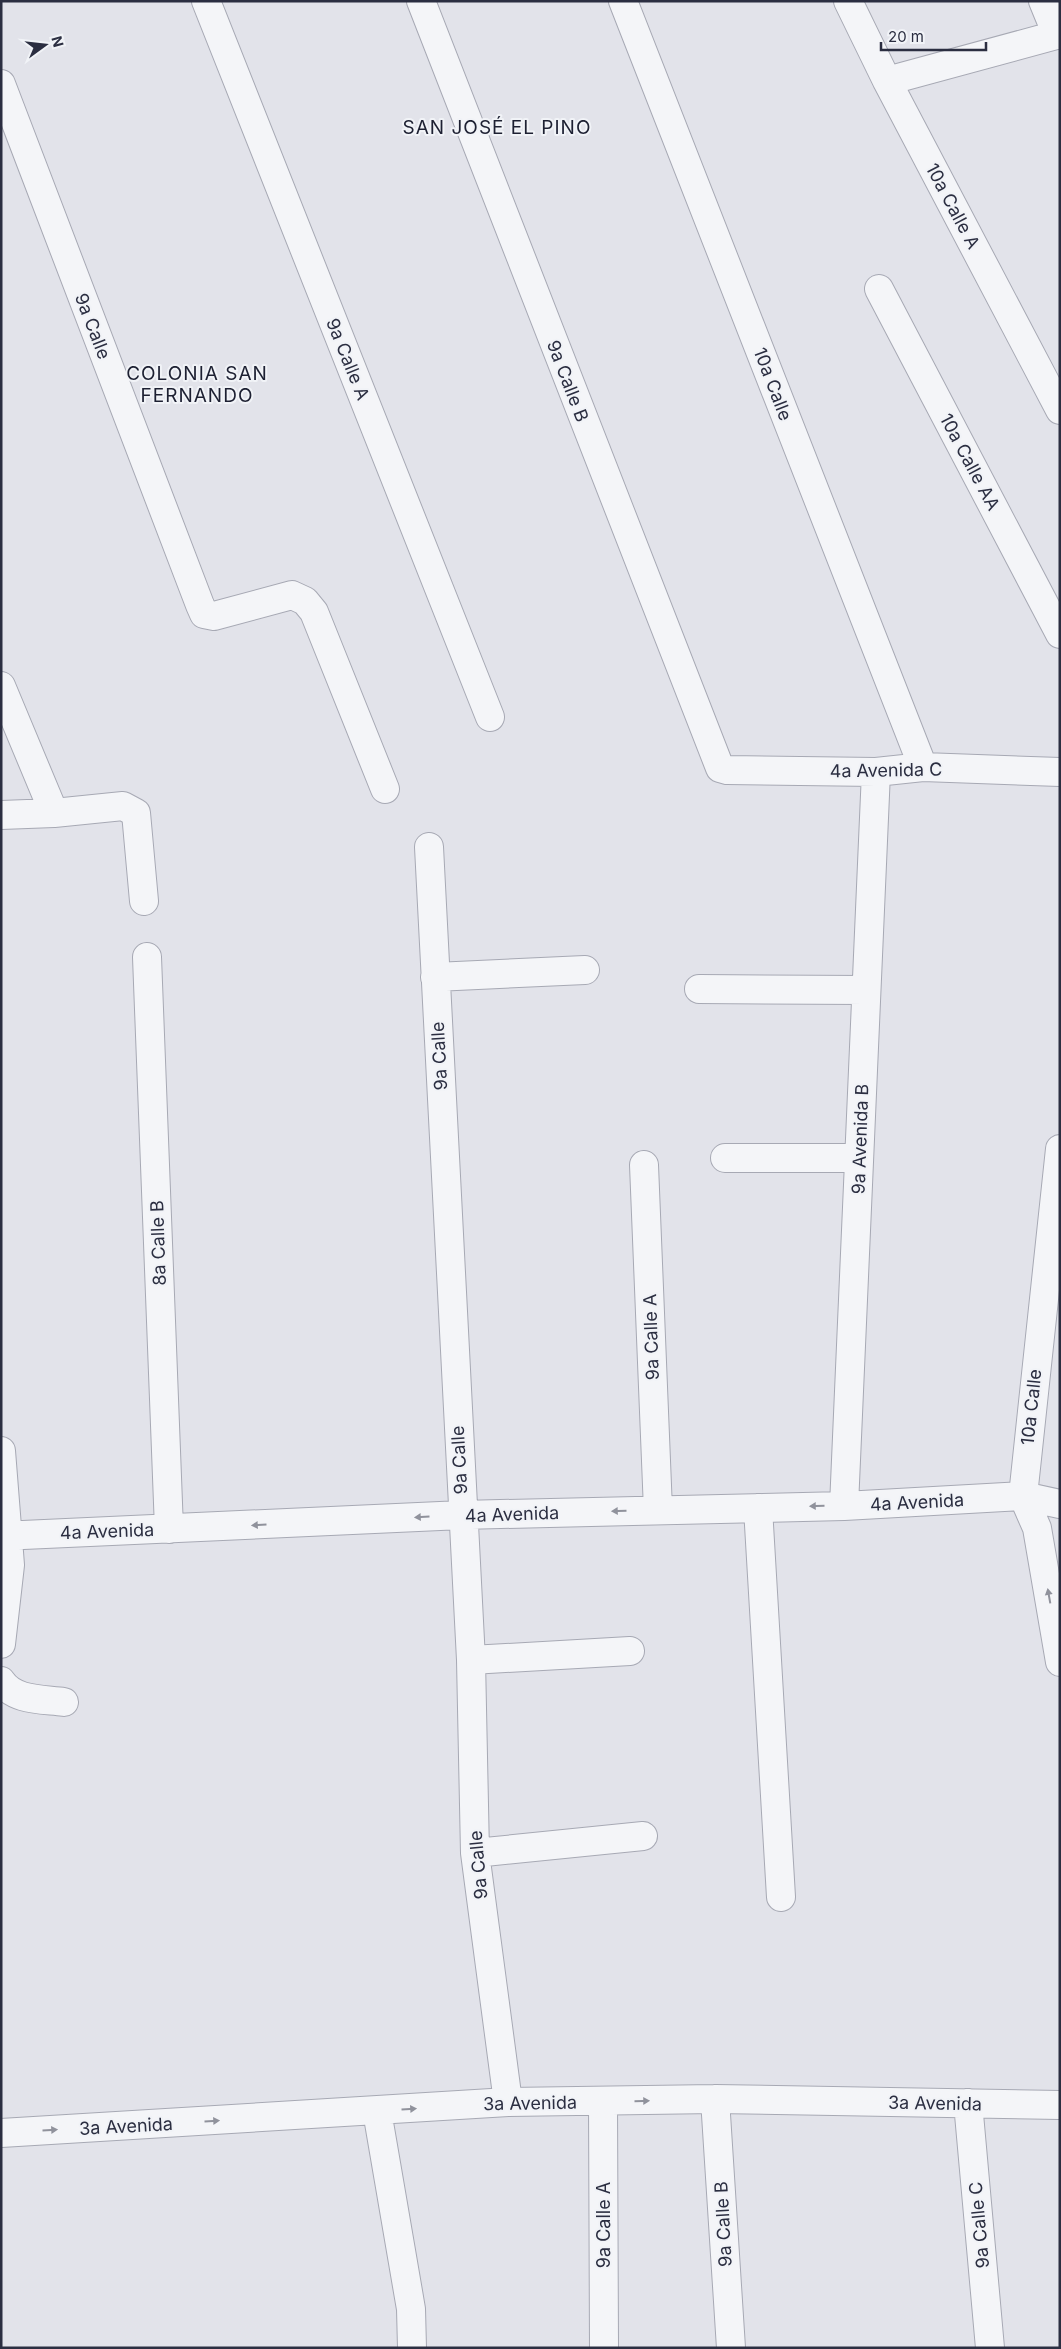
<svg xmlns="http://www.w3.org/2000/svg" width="1061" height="2349" font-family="Inter,sans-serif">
  <rect width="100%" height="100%" fill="#e2e3ea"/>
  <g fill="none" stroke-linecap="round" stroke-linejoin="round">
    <defs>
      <path id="minor" d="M206,1l284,716
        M421,1l299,767 7,2 149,2 47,-5 137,5
        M623,1l300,766
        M848,1l39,80 173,329
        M1043,1l14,34
        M887,81l173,-47
        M1,84l199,521 4,9 10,2 78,-21 13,6 9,11 71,177
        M879,289l181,345
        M1,686l53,127
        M1,815l53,-2 69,-7 13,7 8,88
        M429,847l42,813 4,193 33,249
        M147,957l22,572
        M435,977l150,-7
        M699,989l167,1
        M1060,1149l-37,347 14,32 23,134
        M725,1158h134
        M644,1165l14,345
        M1,1451l9,114 -9,79
        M844,1506l32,-734
        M758,1508l23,389
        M1,1536l461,-21 382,-9 179,-10 37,8
        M471,1660l159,-9
        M1,1681c13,20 41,18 63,21
        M475,1853l168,-17
        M715,2099l16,249
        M603,2102l1,246
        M968,2103l22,245
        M377,2111l34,198 1,39
        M1,2133l507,-31 207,-3 345,6"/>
    </defs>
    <use href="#minor" stroke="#a7a9b4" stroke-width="30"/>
    <use href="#minor" stroke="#f4f5f8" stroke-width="28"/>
  </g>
  <defs><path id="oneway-solid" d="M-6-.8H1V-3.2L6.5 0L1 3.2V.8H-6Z" transform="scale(1.25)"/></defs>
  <g fill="#90929c">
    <use href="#oneway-solid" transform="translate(817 1506) rotate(179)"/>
    <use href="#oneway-solid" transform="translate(619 1511) rotate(178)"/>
    <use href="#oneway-solid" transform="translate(422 1517) rotate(177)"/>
    <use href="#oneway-solid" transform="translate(259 1525) rotate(177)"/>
    <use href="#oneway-solid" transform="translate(1049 1596) rotate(-100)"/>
    <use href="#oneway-solid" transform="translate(642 2101) rotate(-1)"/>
    <use href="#oneway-solid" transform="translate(409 2109) rotate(-4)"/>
    <use href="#oneway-solid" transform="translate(212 2121) rotate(-3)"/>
    <use href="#oneway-solid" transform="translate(50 2130) rotate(-3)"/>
  </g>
  <g text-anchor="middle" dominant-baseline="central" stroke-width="4" stroke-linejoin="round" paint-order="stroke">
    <g font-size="18" fill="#2b2e41" stroke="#f1f3f7">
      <text transform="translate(953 206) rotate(62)">10a Calle A</text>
      <text transform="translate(93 326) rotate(69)">9a Calle</text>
      <text transform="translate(348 359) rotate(68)">9a Calle A</text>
      <text transform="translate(568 381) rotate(69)">9a Calle B</text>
      <text transform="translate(773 384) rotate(69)">10a Calle</text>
      <text transform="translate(970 462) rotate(62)">10a Calle AA</text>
      <text transform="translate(886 770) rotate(-1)">4a Avenida C</text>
      <text transform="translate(439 1056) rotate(-93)">9a Calle</text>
      <text transform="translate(860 1139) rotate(-88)">9a Avenida B</text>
      <text transform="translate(158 1243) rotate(-92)">8a Calle B</text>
      <text transform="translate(651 1337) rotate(-92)">9a Calle A</text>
      <text transform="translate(1031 1407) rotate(-84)">10a Calle</text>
      <text transform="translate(459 1460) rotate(-93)">9a Calle</text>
      <text transform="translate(917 1502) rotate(-3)">4a Avenida</text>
      <text transform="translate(512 1514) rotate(-2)">4a Avenida</text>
      <text transform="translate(107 1531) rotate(-2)">4a Avenida</text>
      <text transform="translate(478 1865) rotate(-95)">9a Calle</text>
      <text transform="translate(530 2103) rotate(-1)">3a Avenida</text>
      <text transform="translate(935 2103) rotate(1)">3a Avenida</text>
      <text transform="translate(126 2126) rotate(-3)">3a Avenida</text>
      <text transform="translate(723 2224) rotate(-93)">9a Calle B</text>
      <text transform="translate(603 2225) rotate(-90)">9a Calle A</text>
      <text transform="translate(979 2225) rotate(-95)">9a Calle C</text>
    </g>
    <g font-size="19" letter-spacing="1" fill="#1d2032" stroke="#f1f3f7">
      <text x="497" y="127">SAN JOSÉ EL PINO</text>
      <text x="197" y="373">COLONIA SAN<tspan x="197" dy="22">FERNANDO</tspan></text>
    </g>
  </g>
  <rect width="1061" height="2349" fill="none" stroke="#2b2e41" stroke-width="5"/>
  <g transform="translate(45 45) rotate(75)" stroke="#f1f3f7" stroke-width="4" paint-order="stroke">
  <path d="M0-4L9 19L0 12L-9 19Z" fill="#2b2e41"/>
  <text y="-8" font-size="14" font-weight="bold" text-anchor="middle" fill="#2b2e41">N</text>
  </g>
  <path d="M881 42v8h105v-8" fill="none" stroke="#2b2e41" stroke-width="2.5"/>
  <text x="888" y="42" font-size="15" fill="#2b2e41" stroke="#f1f3f7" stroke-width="4" paint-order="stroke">20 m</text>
</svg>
